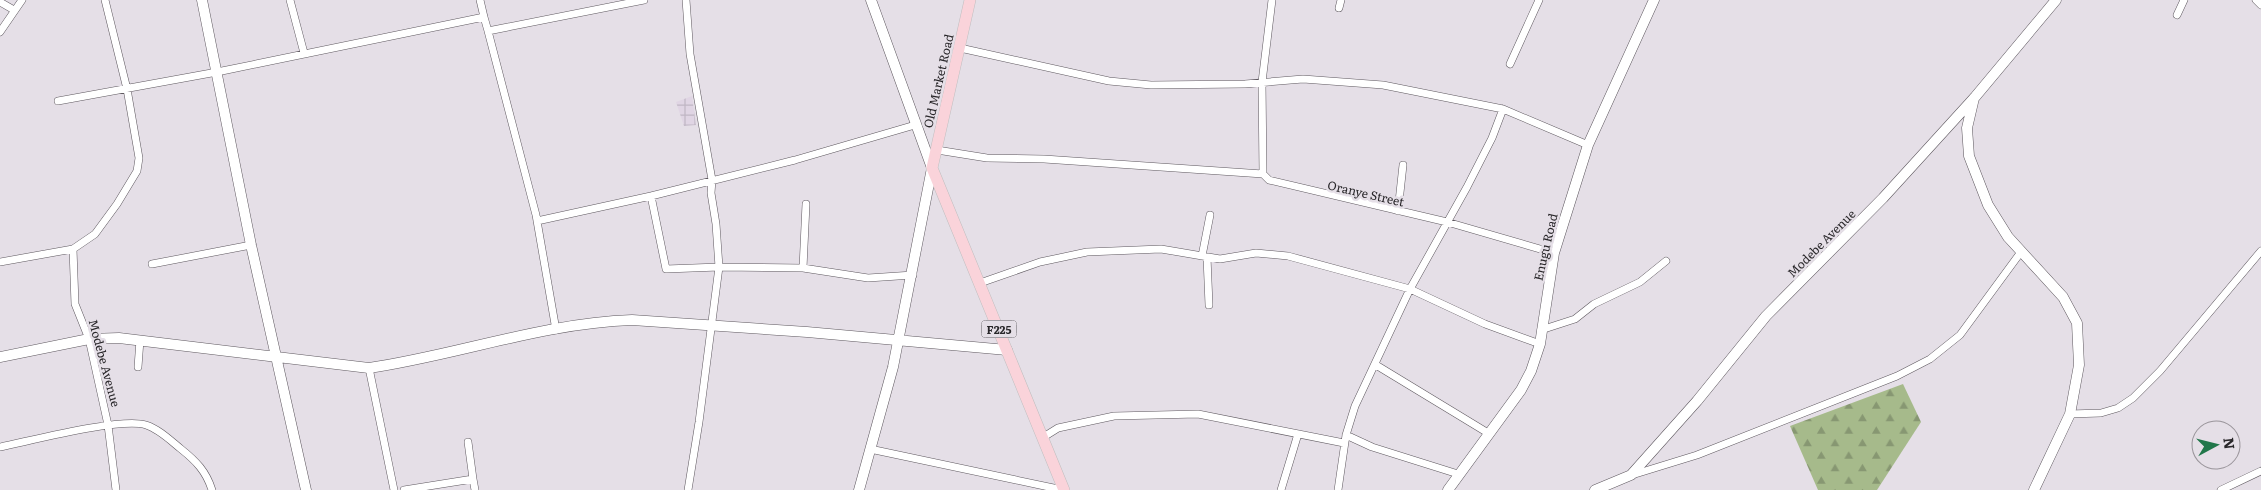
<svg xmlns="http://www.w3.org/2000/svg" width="2261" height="490" font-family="Literata,serif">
  <defs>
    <pattern id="industrial-grid" width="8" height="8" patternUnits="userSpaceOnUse" patternTransform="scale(1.25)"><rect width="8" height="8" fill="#e0d5e4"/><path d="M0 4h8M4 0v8" fill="none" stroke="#c0b7c4"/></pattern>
    <pattern id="forest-firs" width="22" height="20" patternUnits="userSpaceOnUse" patternTransform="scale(1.25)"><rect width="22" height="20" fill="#a6ba8b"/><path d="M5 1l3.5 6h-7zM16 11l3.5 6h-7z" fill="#879772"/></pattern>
  </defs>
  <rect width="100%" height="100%" fill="#e5dfe7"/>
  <path fill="url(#industrial-grid)" d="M692,96l4,29 -12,1 -8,-24z"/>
  <path fill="url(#forest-firs)" d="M1903,384l18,38 -44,68h-59l-28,-64z"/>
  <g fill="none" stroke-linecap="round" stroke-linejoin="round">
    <defs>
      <path id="street" d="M105,0l22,89 12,69 -2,13 -20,33 -22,30 -22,15 2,55 14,35 19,86 8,65
        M290,0l14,53
        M480,0l4,17
        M686,0l4,54 22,126 -1,13 5,31 3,43 -20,155 -11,68
        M1272,0l-10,82 1,92 6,6 178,42 107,31
        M2256,0l5,5
        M0,2l14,8
        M1339,8l2,-8
        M2177,15l7,-15
        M0,32l22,-32
        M960,48l149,33 42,4 94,-1 58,-5 80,6 120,24 85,36
        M1510,64l29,-64
        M58,101l159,-29 267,-55 4,14
        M937,150l50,8 57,1 219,15
        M651,196l15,73 53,-2 84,1 65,10 45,-3
        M1398,211l5,-46
        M537,221l114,-25 144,-36 120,-35
        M1202,256l8,-41
        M1207,257l2,48
        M0,262l73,-13
        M152,264l99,-19
        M803,268l3,-64
        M980,283l60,-21 47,-10 74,-3 59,10 36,-6 32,3 122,33 75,35 55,20
        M556,330l-20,-115 -48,-184 156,-31
        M1541,330l34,-11 19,-15 46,-22 26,-21
        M1376,365l112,68
        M138,367l2,-27
        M369,368l25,122
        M2070,414l31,-1 17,-5 15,-10 27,-27 101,-120
        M1346,435l26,12 86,27
        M1042,438l16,-10 56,-12 84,-2 146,29
        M0,447c30,-6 121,-30 146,-22 13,4 25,16 35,24 15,12 25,22 31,41
        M870,449l193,41
        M1632,475l65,-20 200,-79 33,-17 30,-24 61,-83
        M473,479l2,11
        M404,490l69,-11 -5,-37
        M1281,490l17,-56
        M1338,490l8,-55 9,-29 55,-117 57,-102 25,-49 11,-29
        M2221,490l40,-19"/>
      <path id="secondary" d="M202,0l49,245 55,245
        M1974,98l-7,30 2,28 19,49 20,32 55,60 14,26 2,42 -9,49 -36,76
        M0,357l89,-18 30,-1 250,30c88,-13 174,-45 263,-48l175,12 200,18
        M859,490l34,-123 39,-199 -61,-168
        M1448,490l73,-100 10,-19 9,-27 14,-91 34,-108 66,-145
        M1595,490l36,-15 66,-74 69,-85 117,-118 92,-101 81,-97"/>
      <path id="primary" d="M970,0l-38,168 132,322"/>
    </defs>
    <use href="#street" stroke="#5e585f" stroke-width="8"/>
    <use href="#secondary" stroke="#5e585f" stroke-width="11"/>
    <use href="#primary" stroke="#bfbebf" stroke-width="12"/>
    <use href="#street" stroke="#fff" stroke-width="7"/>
    <use href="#secondary" stroke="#fff" stroke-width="10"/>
    <use href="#primary" stroke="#fad3da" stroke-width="11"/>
  </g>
  <g text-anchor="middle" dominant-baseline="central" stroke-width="5" stroke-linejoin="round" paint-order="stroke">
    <rect fill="#e5dfe7" stroke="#615e63" stroke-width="1" x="981.5" y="320.5" width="35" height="17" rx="4"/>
    <g font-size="11" font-weight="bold" fill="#29272a">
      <text x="999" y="329">F225</text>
    </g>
    <g font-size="12" fill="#29272a" stroke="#e5dfe7">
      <text transform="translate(938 81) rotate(-77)">Old Market Road</text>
      <text transform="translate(1366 193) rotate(13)">Oranye Street</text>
      <text transform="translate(1821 243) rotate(-45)">Modebe Avenue</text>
      <text transform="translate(1545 247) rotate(-77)">Enugu Road</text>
      <text transform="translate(105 363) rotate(75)">Modebe Avenue</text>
    </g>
  </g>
  <g transform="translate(2216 445) rotate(83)"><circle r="24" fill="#e5dfe7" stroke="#9a959b"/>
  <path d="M0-4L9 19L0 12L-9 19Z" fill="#21774a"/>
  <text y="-8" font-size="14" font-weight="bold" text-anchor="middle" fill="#29272a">N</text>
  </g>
</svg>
